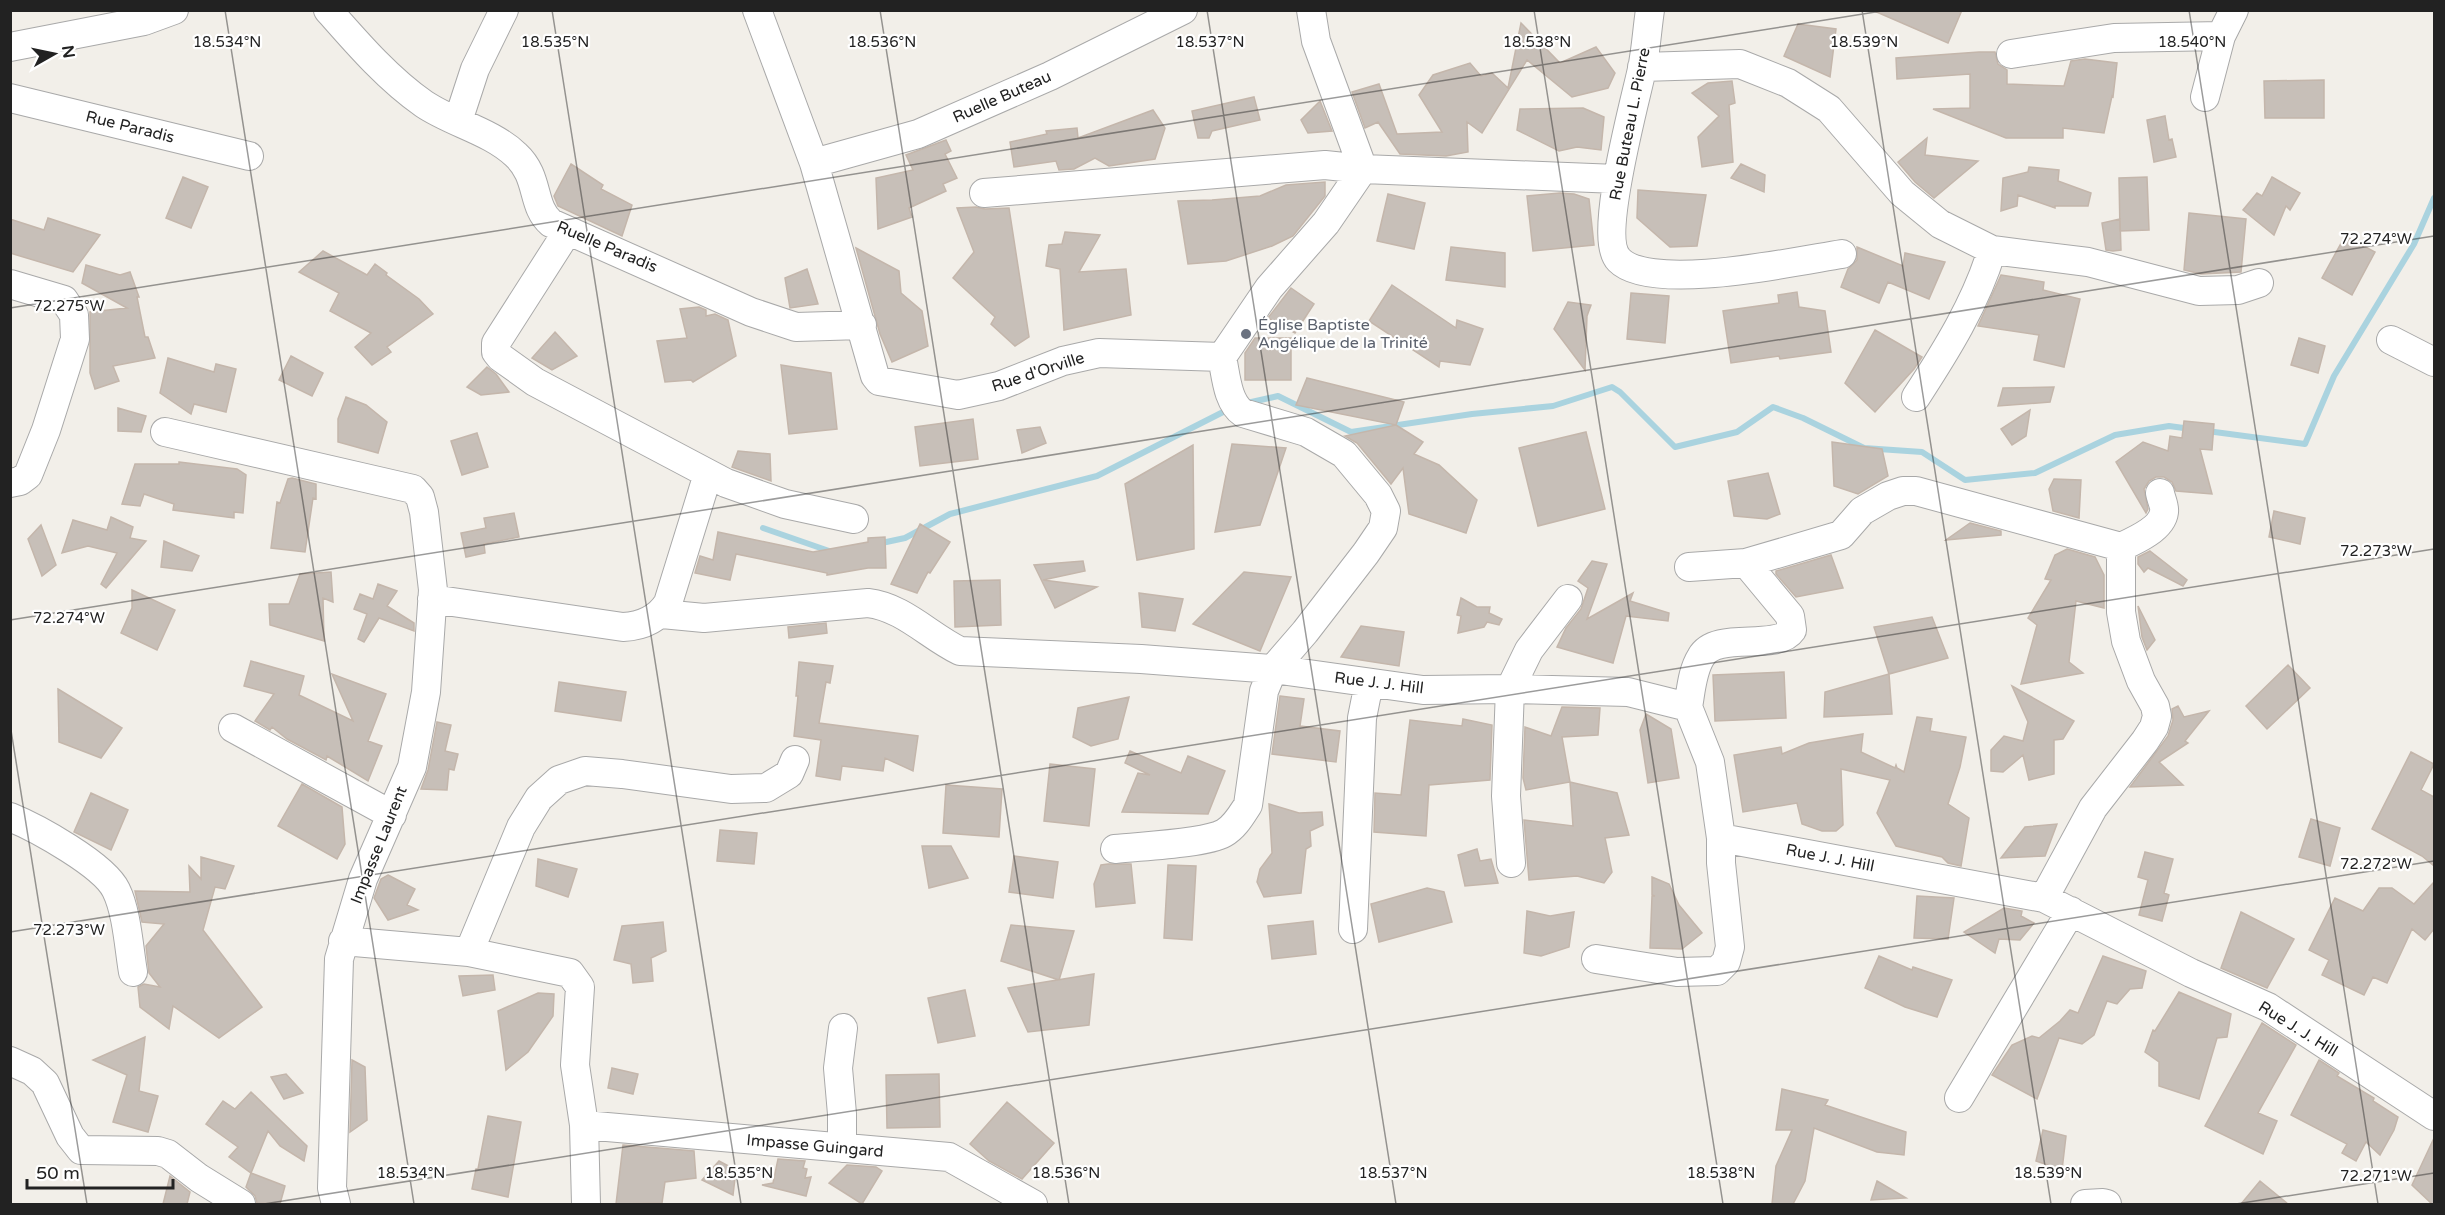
<svg xmlns="http://www.w3.org/2000/svg" width="2445" height="1215" font-family="'Varela Round',sans-serif">
  <rect width="100%" height="100%" fill="#f2efe9"/>
  <g fill="none" stroke-linecap="round" stroke-linejoin="round">
    <path stroke="#aad3df" stroke-width="6" d="M1247,403l31,-7 73,36 121,-18 81,-8 59,-19 8,5 55,55 62,-15 36,-25 30,11 61,30 58,4 43,28 70,-7 80,-38 54,-9 22,3
      M2207,431l98,13 29,-68 80,-132 20,-46
      M763,528l69,24
      M877,544l28,-6 45,-24 147,-38 132,-67"/>
  </g>
  <path fill="#c7bfb8" stroke="#c4b6ab" stroke-width="1.5" d="M1872,10h90l-14,33z
    M1521,23l39,40 36,-16 19,26 -7,15 -36,9 -45,-37 -45,73 -15,-11 1,30 -22,4 -46,-2 -22,-32 -13,6 -13,-36 27,-8 18,50 45,-2 -23,-37 14,-20 37,-12 11,13 11,-3 16,15z
    M1798,24l38,5 -6,48 -46,-21z
    M1979,52h16l3,12 9,6v14l57,2 7,-25 14,-2 32,4 -4,34 -1,-1 -8,37 -41,-5v10h-57l-73,-29 37,-1v-34l-73,5 -1,-21z
    M2324,80v38h-59l-1,-37z
    M1732,81l3,22 -6,2 4,57 -31,5 -4,-30 21,-21 -27,-23 16,-10z
    M1254,97l6,23 -48,11 -3,7h-11l-6,-27z
    M1320,101l12,30 -24,2 -7,-13z
    M1583,108l21,9 -3,33 -24,-3 -18,4 -42,-21 3,-21z
    M1153,110l12,18 -10,31 -46,7 -14,-8 -21,11 -15,1 -3,-9 -42,6 -4,-25 37,-8 -1,-3 31,-3 1,10z
    M2165,116l4,24 3,-1 4,18 -22,5 -7,-42z
    M1927,138l-2,17 53,6 -44,37 -19,-16 -17,-20z
    M946,140l5,11 -6,3 12,24 -14,6 3,7 -37,17 3,9 -34,12 -2,-51 37,-8 -7,-15z
    M571,164l32,21 -2,4 31,16 -10,31 -64,-30 -4,-10z
    M1741,164l24,11 -1,17 -33,-14z
    M2029,167l30,3 -1,11 33,12 -3,13h-33v2l-37,-13 -1,11 -16,5 2,-33 25,-6z
    M183,177l25,10 -17,41 -25,-10z
    M2147,177l2,53 -29,1 -1,-53z
    M2272,177l28,16 -10,17 -4,-4 -12,29 -31,-25 14,-17 5,3z
    M1325,182v14l-32,40 -21,10 -46,15 -38,3 -10,-63 34,-1 48,-4 26,-11z
    M1638,190l68,5 -9,51 -27,1 -33,-29z
    M1560,193l14,1 15,5 5,46 -61,6 -6,-55z
    M1388,194l37,9 -11,46 -37,-8z
    M976,207l9,2 24,-1 20,129 -14,9 -24,-22 4,-7 -42,-39 21,-26 -17,-44z
    M2189,213l57,6 -5,53 -40,2 -17,-4z
    M48,218l52,17 -27,37 -63,-19v-34l34,11z
    M2120,219l1,31 -8,1 -7,-1 -4,-27z
    M1065,232l35,3 -21,37 47,-3 5,46 -67,15 -4,-61 -14,-3 3,-21 13,-1z
    M2345,236l30,16 -23,43 -30,-17z
    M1451,247l54,6v34l-59,-7z
    M1857,247l46,19 2,-13 40,9 -16,37 -41,-17 -9,21 -38,-16 7,-18 9,-9z
    M856,248l43,23 2,22 21,18 6,35 -36,16 -12,-28z
    M323,251l44,24 8,-11 12,9 -1,2 33,24 14,15 -46,33 4,5 -19,13 -17,-18 16,-14 -41,-22 9,-18 -40,-21z
    M86,265l34,10 10,-3 9,25h-2l8,40h3l7,21 -42,8 6,15 -24,8 -5,-16v-61l37,-4 -45,-25z
    M807,269l11,35 -28,4 -5,-30z
    M2001,275l43,7 -1,8 37,9 -16,68 -30,-7 5,-25 -61,-9z
    M1392,285l64,43 1,-8 26,9 -13,36 -30,-4 -1,6 -70,-46z
    M1291,288l23,16 -19,29 -27,-15z
    M1797,292l2,15 26,4 6,41 -51,7 -1,-3 -48,7 -8,-52 56,-8 -1,-8z
    M1631,293l38,3 -4,47 -38,-4z
    M1568,302l23,3 -4,11 -2,54 -31,-41z
    M699,307l7,3v6l9,-2 13,6 8,36 -43,26 -2,-2 -26,2 -8,-41 30,-3 -7,-29z
    M1875,330l47,27 -8,12 -39,43 -30,-29z
    M555,332l22,24 -25,14 -20,-12z
    M1255,338h36v42h-46v-27z
    M2299,338l26,8 -7,27 -27,-8z
    M291,356l32,17 -11,23 -33,-16z
    M168,358l46,14 2,-8 20,5 -10,43 -32,-8 -3,10 -31,-21z
    M781,365l50,8 6,56 -48,5z
    M487,367l9,7 13,18 -28,3 -14,-8z
    M1307,378l97,24 -8,23 -100,-20z
    M2054,387l-4,15 -52,4 5,-18z
    M346,397l20,8 21,17 -9,31 -40,-11v-23z
    M118,408l28,8 -5,16 -23,-1z
    M2030,410l-4,26 -14,9 -11,-16z
    M973,419l5,40 -58,7 -5,-39z
    M2184,421l30,3 -2,26 -12,-1 12,45 -36,-3 -4,-9 -8,-5h-8l-7,4 -5,8 4,20 -2,4 -30,-51 27,-20 25,9 2,-15 12,2z
    M1396,425l27,17 -9,12 25,11 38,35 -11,33 -57,-19 -6,-46 -12,16 -34,-41 -12,-7z
    M1040,427l6,16 -24,10 -5,-23z
    M1586,432l19,77 -67,17 -19,-78z
    M477,433l11,34 -26,8 -11,-34z
    M1832,442l50,7 6,27 -30,18 -24,-8z
    M1232,444l54,4 -26,77 -45,7z
    M1193,445l1,104 -57,11 -12,-76z
    M738,451l32,3 1,27 -39,-14z
    M179,462l58,7 9,6 -3,38 -9,-1v6l-61,-8 1,-6 -30,-10 -4,12 -18,-2 13,-40h44z
    M1768,473l12,41 -13,5 -33,-3 -6,-35z
    M292,478l24,6v15l-3,-1 -8,54 -34,-4 6,-46 3,1 8,-24z
    M2054,479l27,1 -2,38 -26,-7 -4,-22z
    M2274,511l31,7 -5,26 -31,-7z
    M514,513l5,24 -35,7 1,9 -19,4 -5,-24 25,-5 -2,-10z
    M111,517l22,10 -3,11 16,3 -40,47 -5,-4 16,-31 -29,-7 -26,7 11,-33 34,10z
    M1970,523l31,8v4l-55,5z
    M920,524l30,18 -20,31 -2,-1 -11,21 -26,-9z
    M41,525l15,40 -14,11 -14,-37z
    M718,532l95,20 55,-10v-4l17,-1 1,31h-18l-41,7v-2l-91,-19 -6,26 -35,-7 5,-17 13,4z
    M164,541l35,15 -7,15 -31,-4z
    M2067,549l28,8 9,18v33l-28,-7 -7,61 14,11 -62,11 16,-59 -9,-7 23,-38 -6,-1 10,-24z
    M2150,551l37,29 -4,6 -35,-18 -4,4 -6,-8v-7z
    M1831,555l12,33 -47,9 -20,-23v-3z
    M1083,561l2,10 -42,9 54,7 -42,21 -21,-43z
    M1592,561l15,3 -20,55 46,-26 -3,8 39,12 -1,8 -42,-5 -13,47 -56,-16 9,-19 15,-19 7,-21 -10,-7z
    M331,572l2,30 -10,-4 1,43 -54,-16 -1,-21h20l11,-30z
    M1244,572l47,5 -31,74 -67,-27z
    M1000,580l1,45 -46,2 -1,-46z
    M378,584l19,7 -10,15 27,17v8l-35,-13 -15,24 -6,-3 9,-25 -13,-5 6,-15 13,5z
    M132,590l43,20 -18,40 -36,-17 11,-25z
    M1139,593l44,6 -8,32 -33,-4z
    M1461,598l16,9h13l-1,6 13,6 -3,6 -12,-3 -3,5 -26,6 3,-17 -4,-1z
    M2138,606l17,34 -8,10 -5,-13z
    M1932,617l16,41 -59,16 -15,-47z
    M826,623l1,10 -38,5 -1,-11z
    M1361,626l43,6 -5,34 -58,-9z
    M251,661l53,15 -5,19 54,26 -21,-47 54,20 -18,47 14,5 -14,35 -41,-25 -1,4 -39,-21 -15,-12 -2,3 -15,-9 19,-27 -30,-8z
    M799,662l34,4 -3,17 -4,-1 -7,41 99,13 -5,35 -28,-13 -2,13 -41,-5 -2,14 -24,-4 5,-36 -27,-4 4,-40h-2z
    M2288,665l22,23 -43,41 -21,-23z
    M1784,672l2,46 -71,3 -2,-46z
    M1889,674l3,40 -68,3 1,-25z
    M559,682l67,10 -5,29 -66,-10z
    M2012,686l62,35 -11,18 -9,1v34l-25,6 -6,-25 -20,17 -12,-1v-21l13,-14 19,5 5,-19z
    M58,689l64,39 -21,30 -42,-16z
    M1280,696l24,3 -4,27 40,5 -4,31 -64,-8z
    M1129,697l-11,42 -27,7 -18,-9 5,-29z
    M2178,706l6,11 25,-6 -24,30 3,2 -29,19 24,23 -53,2 38,-51 5,-16 -1,-11z
    M1562,707l38,1 -2,27 -36,2 8,45 -44,8 -3,-12 2,-51 26,9z
    M1646,714l25,15 8,49 -31,5 -8,-53z
    M1917,717l15,2 -2,12 36,6 -6,30 -12,37 21,14 -8,48 -13,-3 -6,-6 -46,-11 -19,-33 13,-33 -49,-11 2,56 -7,6h-14l-20,-7 -5,-21 -54,9 -9,-57 47,-8 1,7 27,-11 54,-9 -2,18 34,16 1,-3 1,3 7,4z
    M1463,719l29,6 -2,55 -61,5 -3,51 -52,-4 1,-39 26,2 9,-75 52,6z
    M437,722l14,3 -6,26 13,3 -4,16 -5,-1 -2,21 -26,-1 7,-19z
    M1130,751l51,22 7,-17 37,15 -17,43 -86,-2 16,-39 12,2 -25,-12z
    M2411,752l23,12 -13,26 13,7v69l-12,-10 -50,-27z
    M1050,764l45,5 -6,57 -45,-5z
    M1570,782l47,11 12,42 -24,3 7,34 -8,11 -27,-7 -48,4 -5,-60 49,6z
    M302,784l40,23 3,37 -8,15 -59,-33z
    M946,785l56,4 -3,48 -56,-4z
    M91,793l37,17 -17,40 -37,-18z
    M1269,804l30,9 23,-1 1,13 -13,6 1,15 -5,3 -5,44 -37,4 -7,-15 3,-13 12,-16z
    M2311,819l29,9 -10,38 -31,-9z
    M2057,824l-12,32 -44,2 24,-31z
    M720,830l37,3 -3,31 -37,-3z
    M922,846h29l17,32 -39,10z
    M1477,849l3,12 11,-2 7,24 -33,3 -7,-31z
    M2145,852l28,7 -9,34 5,2 -7,26 -23,-6 9,-35 -10,-3z
    M1014,856l44,6 -5,36 -44,-6z
    M201,857l33,9 -9,23 -10,-2 -12,43 59,77 -43,31 -46,-32 -4,23 -29,-22 -2,-20 6,-3 16,3 -11,-14 -3,-27 18,-22 -22,-2 -7,-31 55,1 -1,-26 12,13z
    M538,859l39,10 -9,28 -32,-11z
    M1108,864h23l4,39 -39,4 -2,-23 7,-19z
    M1168,865l28,1 -4,74 -28,-2z
    M388,875l27,14 -8,16 11,5 -30,10 -14,-22 7,-19z
    M1652,877l17,7 10,21 23,28 -20,16 -32,-1 2,-52h3l-3,-1z
    M2434,882v47l-9,11 -13,-11 -25,54 -14,-6 -9,18 -42,-20 7,-15 -20,-10 26,-52 28,13 16,-23h13l22,16z
    M1427,888l17,4 8,30 -73,20 -8,-38z
    M1917,896l37,2 -6,41 -34,-1z
    M2004,908l18,3 -1,5 13,7 -14,17 -21,-1 -4,14 -31,-21z
    M1527,911l23,5 24,-4 -5,35 -28,9 -17,-3z
    M2241,912l53,27 -27,49 -46,-20z
    M1313,921l3,33 -44,5 -4,-33z
    M663,922l3,29 -15,7 2,23 -20,2 -2,-19 -17,-4 8,-34z
    M1011,925l63,6 -15,49 -58,-19z
    M1879,956l33,14 1,-3 39,13 -15,37 -32,-10 -40,-19z
    M2103,956l43,15 -4,17 -12,1 -13,15 -10,-3 -13,34 -12,9 -23,-6 -22,61 -45,-24 20,-30 20,-9 7,2 21,-17 10,-11 8,3z
    M1094,974l-5,51 -61,7 -20,-44z
    M493,975l2,15 -32,6 -4,-20z
    M965,990l10,46 -37,7 -10,-45z
    M2179,992l52,22 -4,23 -10,1 -18,61 -40,-13v-24l-14,-10 8,-22 2,1z
    M538,993l16,1 -1,22 -25,36 -22,18 -8,-59z
    M2262,1023l34,22 -38,68 19,8 -14,33 -58,-28z
    M145,1037l-6,54 19,5 -10,36 -35,-10 14,-47 -34,-15z
    M352,1060l13,7 2,53 -17,12z
    M2319,1060l20,13 -2,3 37,22 -1,3 25,16 -4,13 -14,25 -14,-13 -10,19 -14,-8 5,-9 -56,-29z
    M612,1068l26,6 -5,20 -25,-6z
    M286,1074l17,19 -19,6 -13,-22z
    M939,1074l1,53 -53,1 -1,-53z
    M1782,1089l46,11 -3,5 81,27 -2,23 -27,-3 -63,-24 -9,53 -12,23h-21l4,-38 16,-36h-16z
    M251,1092l56,54 -3,15 -24,-15 -12,-15 -17,42 -22,-16 9,-10 -32,-23 17,-23 12,8z
    M1007,1102l47,41 -32,36 -33,-18 -19,-17z
    M488,1116l33,6 -13,75 -36,-8 4,-20h2z
    M2043,1130l23,6 -4,34 -26,-9z
    M2434,1138v66h-2l-20,-19z
    M623,1145l71,6 2,27 -31,4 -3,21 -46,1z
    M778,1159l27,2 -2,7 4,1 -2,9 6,-1 -5,19 -44,-11 11,-2z
    M719,1161l17,9 -3,25 -31,-15z
    M847,1165l29,2 6,4 -20,33 -33,-21z
    M251,1173l34,13 -5,18 -23,-1 -2,-7 -9,-9z
    M170,1176l20,16 -3,12h-24z
    M1877,1181l29,17 -35,2z
    M2260,1181l28,23h-47z"/>
  <g fill="none" stroke-linecap="round" stroke-linejoin="round">
    <defs>
      <path id="minor" d="M328,10c29,33 60,69 96,94 28,19 67,27 92,51 24,22 15,51 35,68l200,89 45,15 66,-2
        M757,10l57,153 61,213 4,5 79,14 41,-9 64,-25 36,-8 123,4c4,18 5,45 21,56l63,19 38,22 34,41 8,16 -3,17 -17,25 -61,79 -32,37 -9,22 -16,114c-6,9 -13,22 -24,28 -20,11 -83,13 -109,16
        M1650,10c-3,20 -4,40 -8,59 -7,33 -45,169 -23,191 32,33 178,1 223,-6
        M10,47l134,-26 30,-11
        M2011,54l103,-16 107,-2
        M1642,67l98,-3 48,19 41,26 73,84 38,31 52,26 96,12 111,29 39,-1 21,-7
        M2205,97l16,-61 13,-26
        M10,98l239,58
        M458,121l17,-52 29,-59
        M814,163l104,-29 132,-58 133,-66
        M984,193l341,-28 38,4 254,10
        M567,232l-71,111v9l4,5 35,25 191,101 59,21 69,15
        M10,284l54,16 10,15 1,24 -29,91 -18,45 -8,6 -10,2
        M2391,340l43,22
        M1222,357l47,-69 57,-65 37,-54 -47,-128 -5,-31
        M1916,397c30,-46 60,-94 76,-147
        M165,432l248,57 7,8 4,15 9,78 -7,102 -14,75 -49,112 -24,80 -7,229 4,16
        M1689,567l57,-4
        M432,599l191,28c20,-1 35,-8 45,-24l40,-129
        M662,614l42,4 164,-15c35,4 61,33 92,48l181,8 132,10 150,21 87,-1 118,3 60,15 22,55 11,76 323,60 147,75 77,34 166,109
        M1688,707c3,-16 4,-36 13,-50 15,-27 76,-5 91,-27l-2,-14 -44,-53 95,-28 21,-24 26,-15 15,-5h13l205,56c13,-6 41,-18 43,-35 1,-6 -3,-13 -4,-19
        M233,728l159,87
        M10,817c27,11 94,48 106,73 11,22 13,59 17,82
        M1511,863l-5,-67 4,-107 19,-39 39,-51
        M2044,898l49,-90 52,-67 9,-14 3,-11 -2,-10 -14,-25 -15,-40 -5,-29v-65
        M1353,929l9,-211 7,-35
        M343,941l126,11 101,21 10,14 -5,78 9,60 2,79
        M469,952l52,-125 18,-29 20,-18 26,-9 37,3 109,15 35,-1 23,-14 6,-14
        M1596,959l81,13 40,-1 9,-9 4,-15 -9,-84v-25
        M10,1061l22,10 13,12 25,53 11,14 77,1 10,3 31,24 42,26
        M1959,1098l112,-187
        M584,1125l365,32 84,47
        M842,1148v-34l-4,-46 5,-40
        M2085,1204l18,-1 4,1"/>
    </defs>
    <use href="#minor" stroke="#a9a9a9" stroke-width="30"/>
    <use href="#minor" stroke="#fff" stroke-width="28"/>
  </g>
  <path fill="none" stroke="#222" stroke-width="1.5" stroke-opacity="0.45" d="M225,10l189,1194M552,10l189,1194M880,10l189,1194M1207,10l189,1194M1534,10l189,1194M1862,10l189,1194M2189,10l189,1194M10,308l1878,-298M10,620l2424,-384M10,724l77,480M10,932l2424,-383M264,1204l2170,-343M2236,1204l198,-31"/>
  <circle fill="#6b7280" stroke="#fff" stroke-width="2" cx="1246" cy="334" r="6"/>
  <g text-anchor="middle" dominant-baseline="central" stroke-width="4.5" stroke-linejoin="round" paint-order="stroke">
    <g font-size="16" fill="#222" stroke="#fff">
      <text transform="translate(1002 97) rotate(-24)">Ruelle Buteau</text>
      <text transform="translate(1630 124) rotate(-79)">Rue Buteau L. Pierre</text>
      <text transform="translate(130 127) rotate(14)">Rue Paradis</text>
      <text transform="translate(607 247) rotate(23)">Ruelle Paradis</text>
      <text transform="translate(1038 372) rotate(-18)">Rue d'Orville</text>
      <text transform="translate(1379 683) rotate(7)">Rue J. J. Hill</text>
      <text transform="translate(379 845) rotate(-68)">Impasse Laurent</text>
      <text transform="translate(1830 858) rotate(11)">Rue J. J. Hill</text>
      <text transform="translate(2298 1029) rotate(32)">Rue J. J. Hill</text>
      <text transform="translate(815 1146) rotate(5)">Impasse Guingard</text>
    </g>
    <g font-size="16" fill="#5b616d" stroke="#fff" text-anchor="start">
      <text x="1258" y="325">Église Baptiste<tspan x="1258" dy="18">Angélique de la Trinité</tspan></text>
    </g>
  </g>
  <g font-size="15" text-anchor="middle" fill="#222" stroke="#fff" stroke-width="4.5" stroke-linejoin="round" paint-order="stroke">
    <text x="227" y="47">18.534°N</text>
    <text x="555" y="47">18.535°N</text>
    <text x="882" y="47">18.536°N</text>
    <text x="1210" y="47">18.537°N</text>
    <text x="1537" y="47">18.538°N</text>
    <text x="1864" y="47">18.539°N</text>
    <text x="2192" y="47">18.540°N</text>
    <text x="2376" y="244">72.274°W</text>
    <text x="69" y="311">72.275°W</text>
    <text x="2376" y="556">72.273°W</text>
    <text x="69" y="623">72.274°W</text>
    <text x="2376" y="869">72.272°W</text>
    <text x="69" y="935">72.273°W</text>
    <text x="411" y="1178">18.534°N</text>
    <text x="739" y="1178">18.535°N</text>
    <text x="1066" y="1178">18.536°N</text>
    <text x="1393" y="1178">18.537°N</text>
    <text x="1721" y="1178">18.538°N</text>
    <text x="2048" y="1178">18.539°N</text>
    <text x="2376" y="1181">72.271°W</text>
  </g>
  <rect width="2445" height="1215" fill="none" stroke="#222222" stroke-width="24"/>
  <g transform="translate(54 54) rotate(81)" stroke="#ffffff" stroke-width="4.5" paint-order="stroke">
  <path d="M0-4.5L10 22L0 15L-10 22Z" fill="#222222"/>
  <text y="-9" font-size="16" font-weight="bold" text-anchor="middle" fill="#222222">N</text>
  </g>
  <path d="M27 1179v9h146v-9" fill="none" stroke="#222222" stroke-width="3"/>
  <text x="36" y="1179" font-size="18" fill="#222222" stroke="#ffffff" stroke-width="4.5" paint-order="stroke">50 m</text>
</svg>
